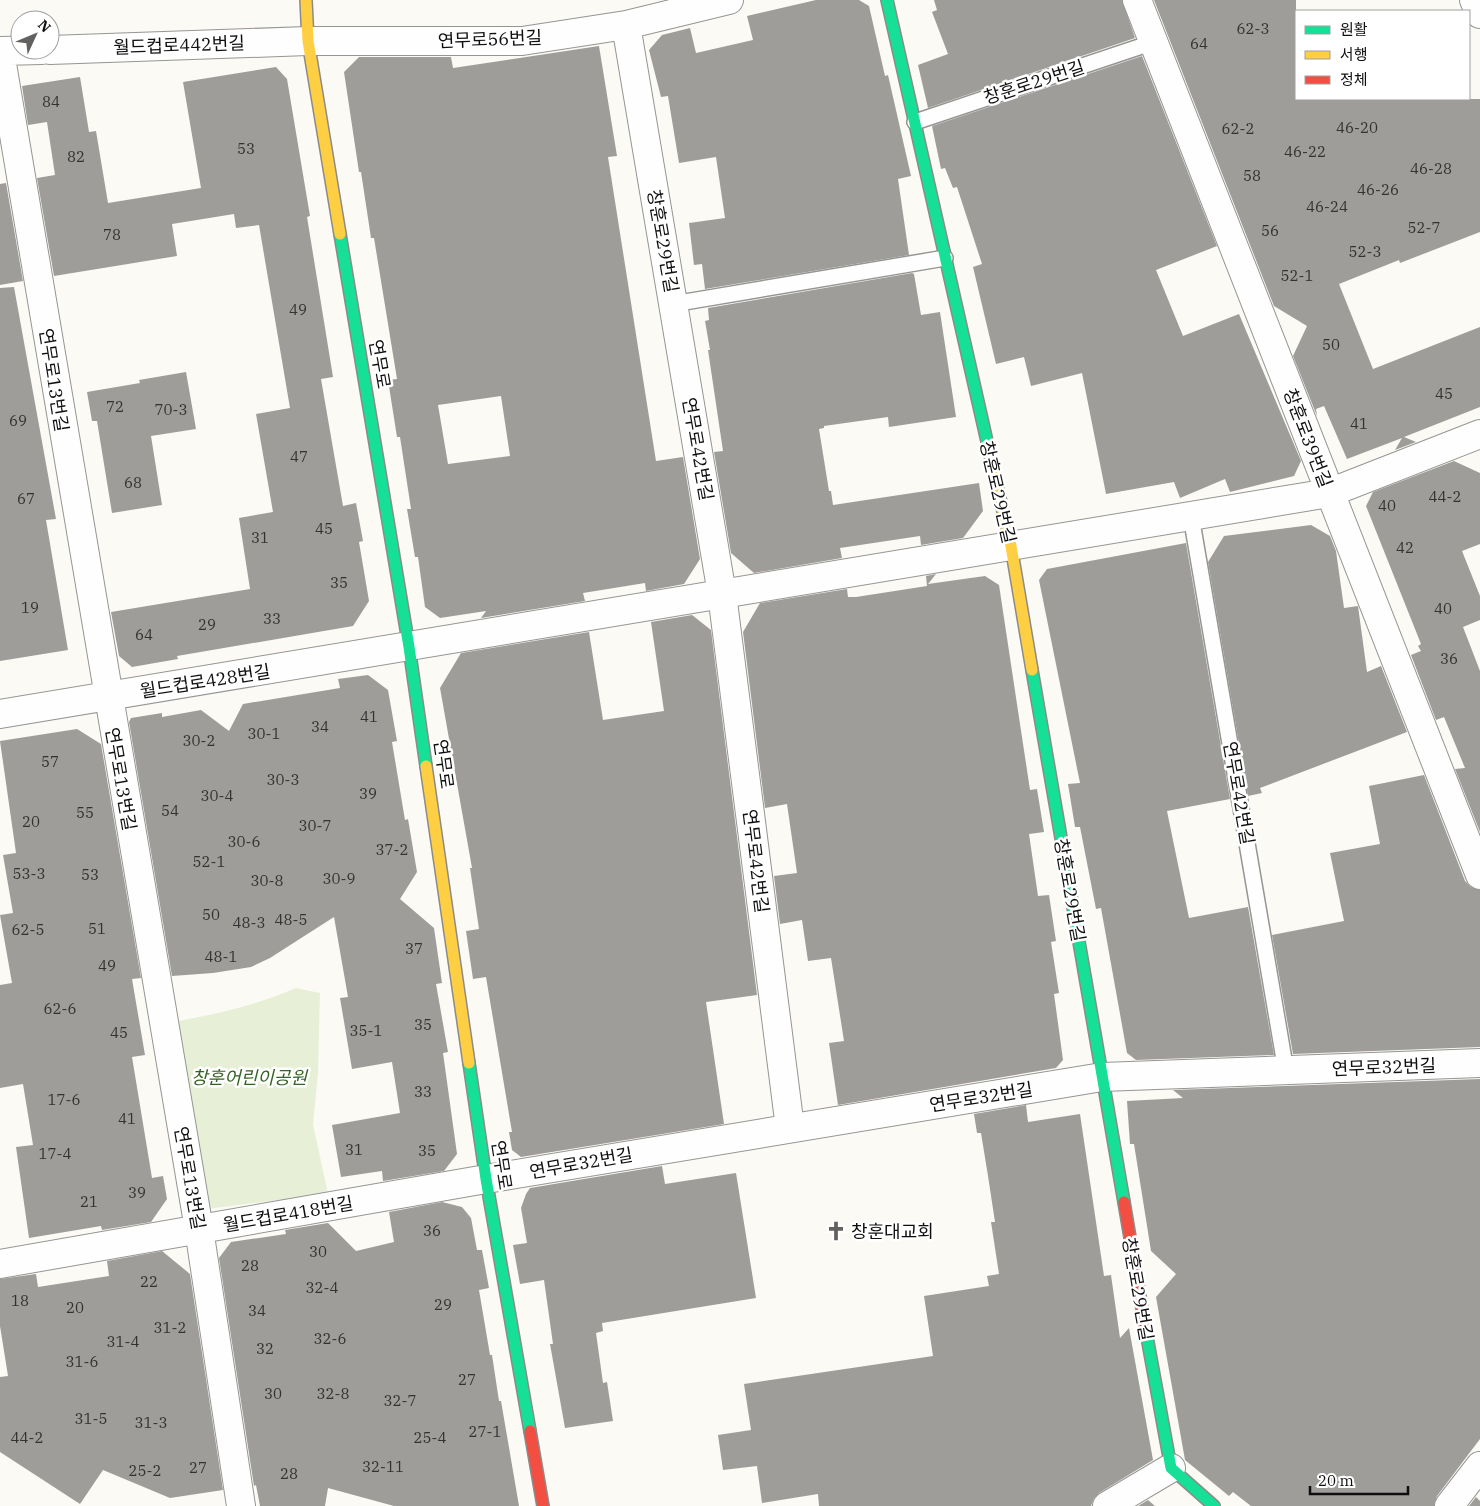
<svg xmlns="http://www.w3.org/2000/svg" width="1480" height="1506" font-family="'IBM Plex Serif','Noto Sans KR',serif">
  <rect width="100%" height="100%" fill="#fbfaf5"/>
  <path fill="#e7f0d7" d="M296,988l24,5 -2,80 -5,51 15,70 -122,15 -38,-186c44,-8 86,-17 128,-35z"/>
  <path fill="#9f9d9a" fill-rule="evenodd" d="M816,0h43l10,6 16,70 3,-1 23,101 -13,3 11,76 -204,34 -3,-25 -8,1 -5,-42 36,-5 -9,-61 -37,6 -11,-67 -7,1 -12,-47 13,-15 28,-7 6,25 57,-13 -6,-24z
    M934,0h188l13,38 -207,70 -10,-43 30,-11 -16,-42 5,-2z
    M1154,0h142v99h184v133l-80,31 -1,-3 -60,24 34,85 107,-42v80l-76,30 12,5 -21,8 7,-12 -55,21 -23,-53 -8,3 1,7 -24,-60 14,-30 -33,-20z
    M599,46l18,110 -9,1 48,304 27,-4 17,102 -16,25 -38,7 -1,-8 -62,10 2,8 -104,17 5,-7 -46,7 -15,-11 -7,-50h-3l-8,-48h4l-11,-72h-3l-9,-57 9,-1 -23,-141h-3l-10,-66h-2l-15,-100 15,-15h92l2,11zM501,396l9,60 -62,8 -10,-59z
    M1142,56l75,190 -61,24 27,66 56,-22 62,147 -7,15 -64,16 -5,-13 -45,19 -6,-16 -68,12 -24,-121 -51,13 -7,-29 -28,7 -23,-97 9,-3 -25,-77 -4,1 -8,-20 -4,1 -9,-43z
    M276,67l11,12 23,137 -3,1 26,160 -12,2 22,127 13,-3 7,38 -4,1 10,59 -16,25 -176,30 1,3 -46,8 -13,-11 -8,-44 139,-23 -11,-71 34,-6 -17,-98 34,-6 -31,-183 -23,3 -2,-14 -62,10 5,32 -123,20 -17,-98 18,-3 -8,-53 -19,3 -6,-39 58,-9 9,55 7,-1 12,72 93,-15 -18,-106z
    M6,183l17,98 -23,4v-101z
    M912,273l2,1 7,41 19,-3 16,105 -67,10 -1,-10 -64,9v2l-5,1 10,62h2l2,14 146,-22 4,28 -20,27 -42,7 -1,-9 -80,12 2,10 -88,15 -23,-20 -17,-101 9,-1 -15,-101h2l-5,-29 4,-1 -1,-12z
    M14,287l42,232 -10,1 22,130 -68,11v-373z
    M186,372l10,57 -45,7 11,69 -50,8 -15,-92h-5l-5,-29 53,-9 -1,-3z
    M1454,461l26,12v71l-18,7 18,45v24l-17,7 17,44v161l-25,-63 10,-1 -21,-51 -8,3 -25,-65 10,-4 -3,-5 3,-2 -55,-138 7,-14z
    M1311,525l19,11 6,15 8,57 14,-2 9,66 14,-6 26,66 -147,56 2,5 -14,3 -40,-234 16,-26z
    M1186,543l44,256 -63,12 22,107 59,-11 26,148 -138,5 -9,-7 -26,-145 -5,1 -16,-82h-5l-7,-43 12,-1 -41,-203 8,-11z
    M936,574l-8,10 57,-8 14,9 31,205 7,-1 7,43 -15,2 9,62 11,-1 7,46 -5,1 8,51 -5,1 9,66 -7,8 -218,37 -9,-62 15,-2 -13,-83 -23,3 -6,-41 -22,4 -6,-48 23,-3 -10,-69 -22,4 -22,-176 17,-29 87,-14 1,8h8l71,-11 -1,-10z
    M692,615l19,15 46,365 -51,7 18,122 -203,33 -9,-7 -3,-18h3l-26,-155 -13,2 -7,-48 13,-2 -9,-61h2l-32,-180 21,-35 128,-21 14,88 61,-9 -13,-89z
    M368,675l20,15 9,51 -5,1 13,78 3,-1 9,53 -17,27 34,29 8,55 -6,1 12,68 -5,1 14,101 -13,17 -61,10 -1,-10 -41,6 -9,-52 68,-12 -8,-51 -40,7 -12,-71 8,-1 -14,-80 -64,41 -19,9 -38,6 -41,3 -43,-254 2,-4 31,-5v4l39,-7 28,21 14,-27 97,-16 -2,-9z
    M77,729l24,15 40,234 -9,1 13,76 -13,2 20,121 11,-2 4,23 -16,23 -49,8 -1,-4 -72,12 -13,-91 17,-2 -10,-61 -23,4v-103l12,-2 -12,-68 13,-2 -10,-58 13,-2 -16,-112z
    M1424,775l41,106 6,6 9,3v157l-187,7 -21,-119 72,-14 -14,-68 50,-9 -11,-58z
    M1480,1079v360l-43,57 -3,10h-183l-18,-14 -4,4 -44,-36 -29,-163 20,-23 -25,-23 -17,-107h-4l-3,-43 56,-3 -10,-8z
    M1026,1105l2,17 52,-8 24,162 7,-1 9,63 9,-10 24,132 -54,33 -5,5 -3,8h-272l-1,-12 -56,9 -5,-37 -34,4 -5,-35 33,-5 -7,-46 189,-28 -9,-60 65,-10 -2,-10 12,-2 -8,-52h4l-7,-46 -7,-43h-4l-3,-19z
    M662,1166l3,18 71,-11 20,125 -154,25 1,8 -7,2 7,50 4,-1 6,39 -48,7 -15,-84h3l-9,-64 -24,4 -7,-39 14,-2 -6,-35 5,-14 4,-6z
    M442,1202l20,5 9,11 6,32h5l7,38 -10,2 11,65h2l7,46h2l18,105h-125l-66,-18 -3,18h-65l-4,-21 -2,1 -35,-228 12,-16 55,-8 -1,-4 43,-7 28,28 38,-9 -5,-30z
    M162,1251l28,23 33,216 -53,8 -67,-28 -23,34 -80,-52v-75l8,-1 -8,-50v-47l36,-5 2,13 71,-11 -2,-15z
    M1476,1497l4,4v5h-11z
    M1148,1500l7,6h-17z"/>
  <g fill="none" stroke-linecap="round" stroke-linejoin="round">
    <defs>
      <path id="lane" d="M915,122l239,-80
        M673,304l272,-46
        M1191,516l95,555"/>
      <path id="street" d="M1137,0l343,875
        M1474,0l6,14
        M626,25l96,569 68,534
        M50,50l258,-9h214l104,-16 103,-25
        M0,51l42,-1
        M0,52l199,1177 42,277
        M0,714l1329,-221 151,-59
        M0,1264l486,-85 616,-102 378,-14
        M1107,1506l64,-38
        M1449,1506l31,-40"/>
      <path id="fast" d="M887,0l104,459
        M340,234l69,413 17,119
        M1032,670l92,532
        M469,1063l17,116 44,252
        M1145,1326l26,142 43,38"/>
      <path id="slow" d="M306,0l2,41 32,193
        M991,459l20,87 21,124
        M426,766l43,297"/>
      <path id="jam" d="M1124,1202l21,124
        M530,1431l13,75"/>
    </defs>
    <use href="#lane" stroke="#959593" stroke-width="18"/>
    <use href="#street" stroke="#959593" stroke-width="30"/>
    <use href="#fast" stroke="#8c8b89" stroke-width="14"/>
    <use href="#slow" stroke="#8c8b89" stroke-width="14"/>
    <use href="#jam" stroke="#8c8b89" stroke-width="14"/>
    <use href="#lane" stroke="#fefefe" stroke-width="15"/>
    <use href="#street" stroke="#fefefe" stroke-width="28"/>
    <use href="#fast" stroke="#16e098" stroke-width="11"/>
    <use href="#slow" stroke="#ffcf43" stroke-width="11"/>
    <use href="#jam" stroke="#f24e42" stroke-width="11"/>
  </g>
  <defs>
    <symbol id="church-bare" viewBox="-9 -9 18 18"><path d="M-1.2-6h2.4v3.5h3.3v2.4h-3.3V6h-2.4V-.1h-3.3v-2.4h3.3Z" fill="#626160" stroke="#fff" stroke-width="2.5" paint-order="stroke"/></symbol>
  </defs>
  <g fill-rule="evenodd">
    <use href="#church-bare" x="822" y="1217" width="28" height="28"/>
  </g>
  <g text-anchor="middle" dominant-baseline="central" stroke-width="5" stroke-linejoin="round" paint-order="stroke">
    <g font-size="15" fill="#333232">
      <text x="1253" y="28">62-3</text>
      <text x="1199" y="43">64</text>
      <text x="51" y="101">84</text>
      <text x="1357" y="127">46-20</text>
      <text x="1238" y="128">62-2</text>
      <text x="246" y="148">53</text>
      <text x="1305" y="151">46-22</text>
      <text x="76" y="156">82</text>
      <text x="1431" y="168">46-28</text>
      <text x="1252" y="175">58</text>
      <text x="1378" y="189">46-26</text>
      <text x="1327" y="206">46-24</text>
      <text x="1424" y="227">52-7</text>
      <text x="1270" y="230">56</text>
      <text x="112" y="234">78</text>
      <text x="1365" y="251">52-3</text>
      <text x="1297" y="275">52-1</text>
      <text x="298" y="309">49</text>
      <text x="1331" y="344">50</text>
      <text x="1444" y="393">45</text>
      <text x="115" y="406">72</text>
      <text x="171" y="409">70-3</text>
      <text x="18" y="420">69</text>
      <text x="1359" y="423">41</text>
      <text x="299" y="456">47</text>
      <text x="133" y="482">68</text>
      <text x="1445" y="496">44-2</text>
      <text x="26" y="498">67</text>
      <text x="1387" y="505">40</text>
      <text x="324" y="528">45</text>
      <text x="260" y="537">31</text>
      <text x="1405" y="547">42</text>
      <text x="339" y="582">35</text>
      <text x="30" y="607">19</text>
      <text x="1443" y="608">40</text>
      <text x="272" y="618">33</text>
      <text x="207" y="624">29</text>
      <text x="144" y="634">64</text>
      <text x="1449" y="658">36</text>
      <text x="369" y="716">41</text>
      <text x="320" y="726">34</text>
      <text x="264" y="733">30-1</text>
      <text x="199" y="740">30-2</text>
      <text x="50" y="761">57</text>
      <text x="283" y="779">30-3</text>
      <text x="368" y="793">39</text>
      <text x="217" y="795">30-4</text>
      <text x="170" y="810">54</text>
      <text x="85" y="812">55</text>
      <text x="31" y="821">20</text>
      <text x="315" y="825">30-7</text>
      <text x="244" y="841">30-6</text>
      <text x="392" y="849">37-2</text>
      <text x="209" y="861">52-1</text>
      <text x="29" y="873">53-3</text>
      <text x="90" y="874">53</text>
      <text x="339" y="878">30-9</text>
      <text x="267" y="880">30-8</text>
      <text x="211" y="914">50</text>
      <text x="291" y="919">48-5</text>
      <text x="249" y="922">48-3</text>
      <text x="97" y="928">51</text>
      <text x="28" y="929">62-5</text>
      <text x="414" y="948">37</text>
      <text x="221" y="956">48-1</text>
      <text x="107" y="965">49</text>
      <text x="60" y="1008">62-6</text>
      <text x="423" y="1024">35</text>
      <text x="366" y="1030">35-1</text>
      <text x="119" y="1032">45</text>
      <text x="423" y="1091">33</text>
      <text x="64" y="1099">17-6</text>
      <text x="127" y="1118">41</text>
      <text x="354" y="1149">31</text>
      <text x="427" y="1150">35</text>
      <text x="55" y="1153">17-4</text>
      <text x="137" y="1192">39</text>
      <text x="89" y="1201">21</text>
      <text x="432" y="1230">36</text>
      <text x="318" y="1251">30</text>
      <text x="250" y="1265">28</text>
      <text x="149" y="1281">22</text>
      <text x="322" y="1287">32-4</text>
      <text x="20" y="1300">18</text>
      <text x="443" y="1304">29</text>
      <text x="75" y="1307">20</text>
      <text x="257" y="1310">34</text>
      <text x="170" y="1327">31-2</text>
      <text x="330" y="1338">32-6</text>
      <text x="123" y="1341">31-4</text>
      <text x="265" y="1348">32</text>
      <text x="82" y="1361">31-6</text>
      <text x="467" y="1379">27</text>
      <text x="273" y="1393">30</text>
      <text x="333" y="1393">32-8</text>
      <text x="400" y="1400">32-7</text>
      <text x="91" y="1418">31-5</text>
      <text x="151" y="1422">31-3</text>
      <text x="485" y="1431">27-1</text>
      <text x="27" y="1437">44-2</text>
      <text x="430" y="1437">25-4</text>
      <text x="383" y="1466">32-11</text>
      <text x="198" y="1467">27</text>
      <text x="145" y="1470">25-2</text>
      <text x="289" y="1473">28</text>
    </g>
    <g font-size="18" fill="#0f0f0f" stroke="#fff">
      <text transform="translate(490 39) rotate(-2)">연무로56번길</text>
      <text transform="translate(179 45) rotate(-2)">월드컵로442번길</text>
      <text transform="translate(1034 82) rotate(-18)">창훈로29번길</text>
      <text transform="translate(663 241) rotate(80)">창훈로29번길</text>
      <text transform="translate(380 364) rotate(80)">연무로</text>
      <text transform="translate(54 380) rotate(81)">연무로13번길</text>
      <text transform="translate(1308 438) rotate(69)">창훈로39번길</text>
      <text transform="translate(698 449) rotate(80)">연무로42번길</text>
      <text transform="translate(998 492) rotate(77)">창훈로29번길</text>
      <text transform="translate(205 681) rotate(-9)">월드컵로428번길</text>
      <text transform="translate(444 764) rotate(82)">연무로</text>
      <text transform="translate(121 779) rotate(80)">연무로13번길</text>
      <text transform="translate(1239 793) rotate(80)">연무로42번길</text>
      <text transform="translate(756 861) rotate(83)">연무로42번길</text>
      <text transform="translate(1070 890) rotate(80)">창훈로29번길</text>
      <text transform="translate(1384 1067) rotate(-2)">연무로32번길</text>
      <text transform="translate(981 1097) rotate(-9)">연무로32번길</text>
      <text transform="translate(581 1163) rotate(-10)">연무로32번길</text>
      <text transform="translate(502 1165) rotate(81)">연무로</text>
      <text transform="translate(190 1178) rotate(80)">연무로13번길</text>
      <text transform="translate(288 1214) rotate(-10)">월드컵로418번길</text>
      <text transform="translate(1138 1289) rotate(80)">창훈로29번길</text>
    </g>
    <g font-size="18" font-style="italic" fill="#356324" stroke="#fff">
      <text x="249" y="1077">창훈어린이공원</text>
    </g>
    <g font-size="18" fill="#0f0f0f" stroke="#fff" text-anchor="start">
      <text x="851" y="1231">창훈대교회</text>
    </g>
  </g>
  <rect x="1295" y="10" width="175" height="90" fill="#ffffff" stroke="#9f9f9f"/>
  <rect x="1305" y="26" width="25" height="8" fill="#16e098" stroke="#9f9f9f"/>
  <text x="1340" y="35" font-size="15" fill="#0f0f0f">원활</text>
  <rect x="1305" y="51" width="25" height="8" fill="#ffcf43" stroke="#9f9f9f"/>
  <text x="1340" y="60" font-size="15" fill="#0f0f0f">서행</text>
  <rect x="1305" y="76" width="25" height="8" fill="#f24e42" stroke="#9f9f9f"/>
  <text x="1340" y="85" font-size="15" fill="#0f0f0f">정체</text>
  <g transform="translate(35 35) rotate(46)"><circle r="24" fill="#ffffff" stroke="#9f9f9f"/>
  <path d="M0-4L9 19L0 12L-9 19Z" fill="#626160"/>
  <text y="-8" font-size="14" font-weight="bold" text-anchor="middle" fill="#0f0f0f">N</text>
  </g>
  <path d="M1310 1486v8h98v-8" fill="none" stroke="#0f0f0f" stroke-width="2.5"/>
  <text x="1318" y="1486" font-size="15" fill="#0f0f0f" stroke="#ffffff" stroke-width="4" paint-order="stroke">20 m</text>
</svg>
